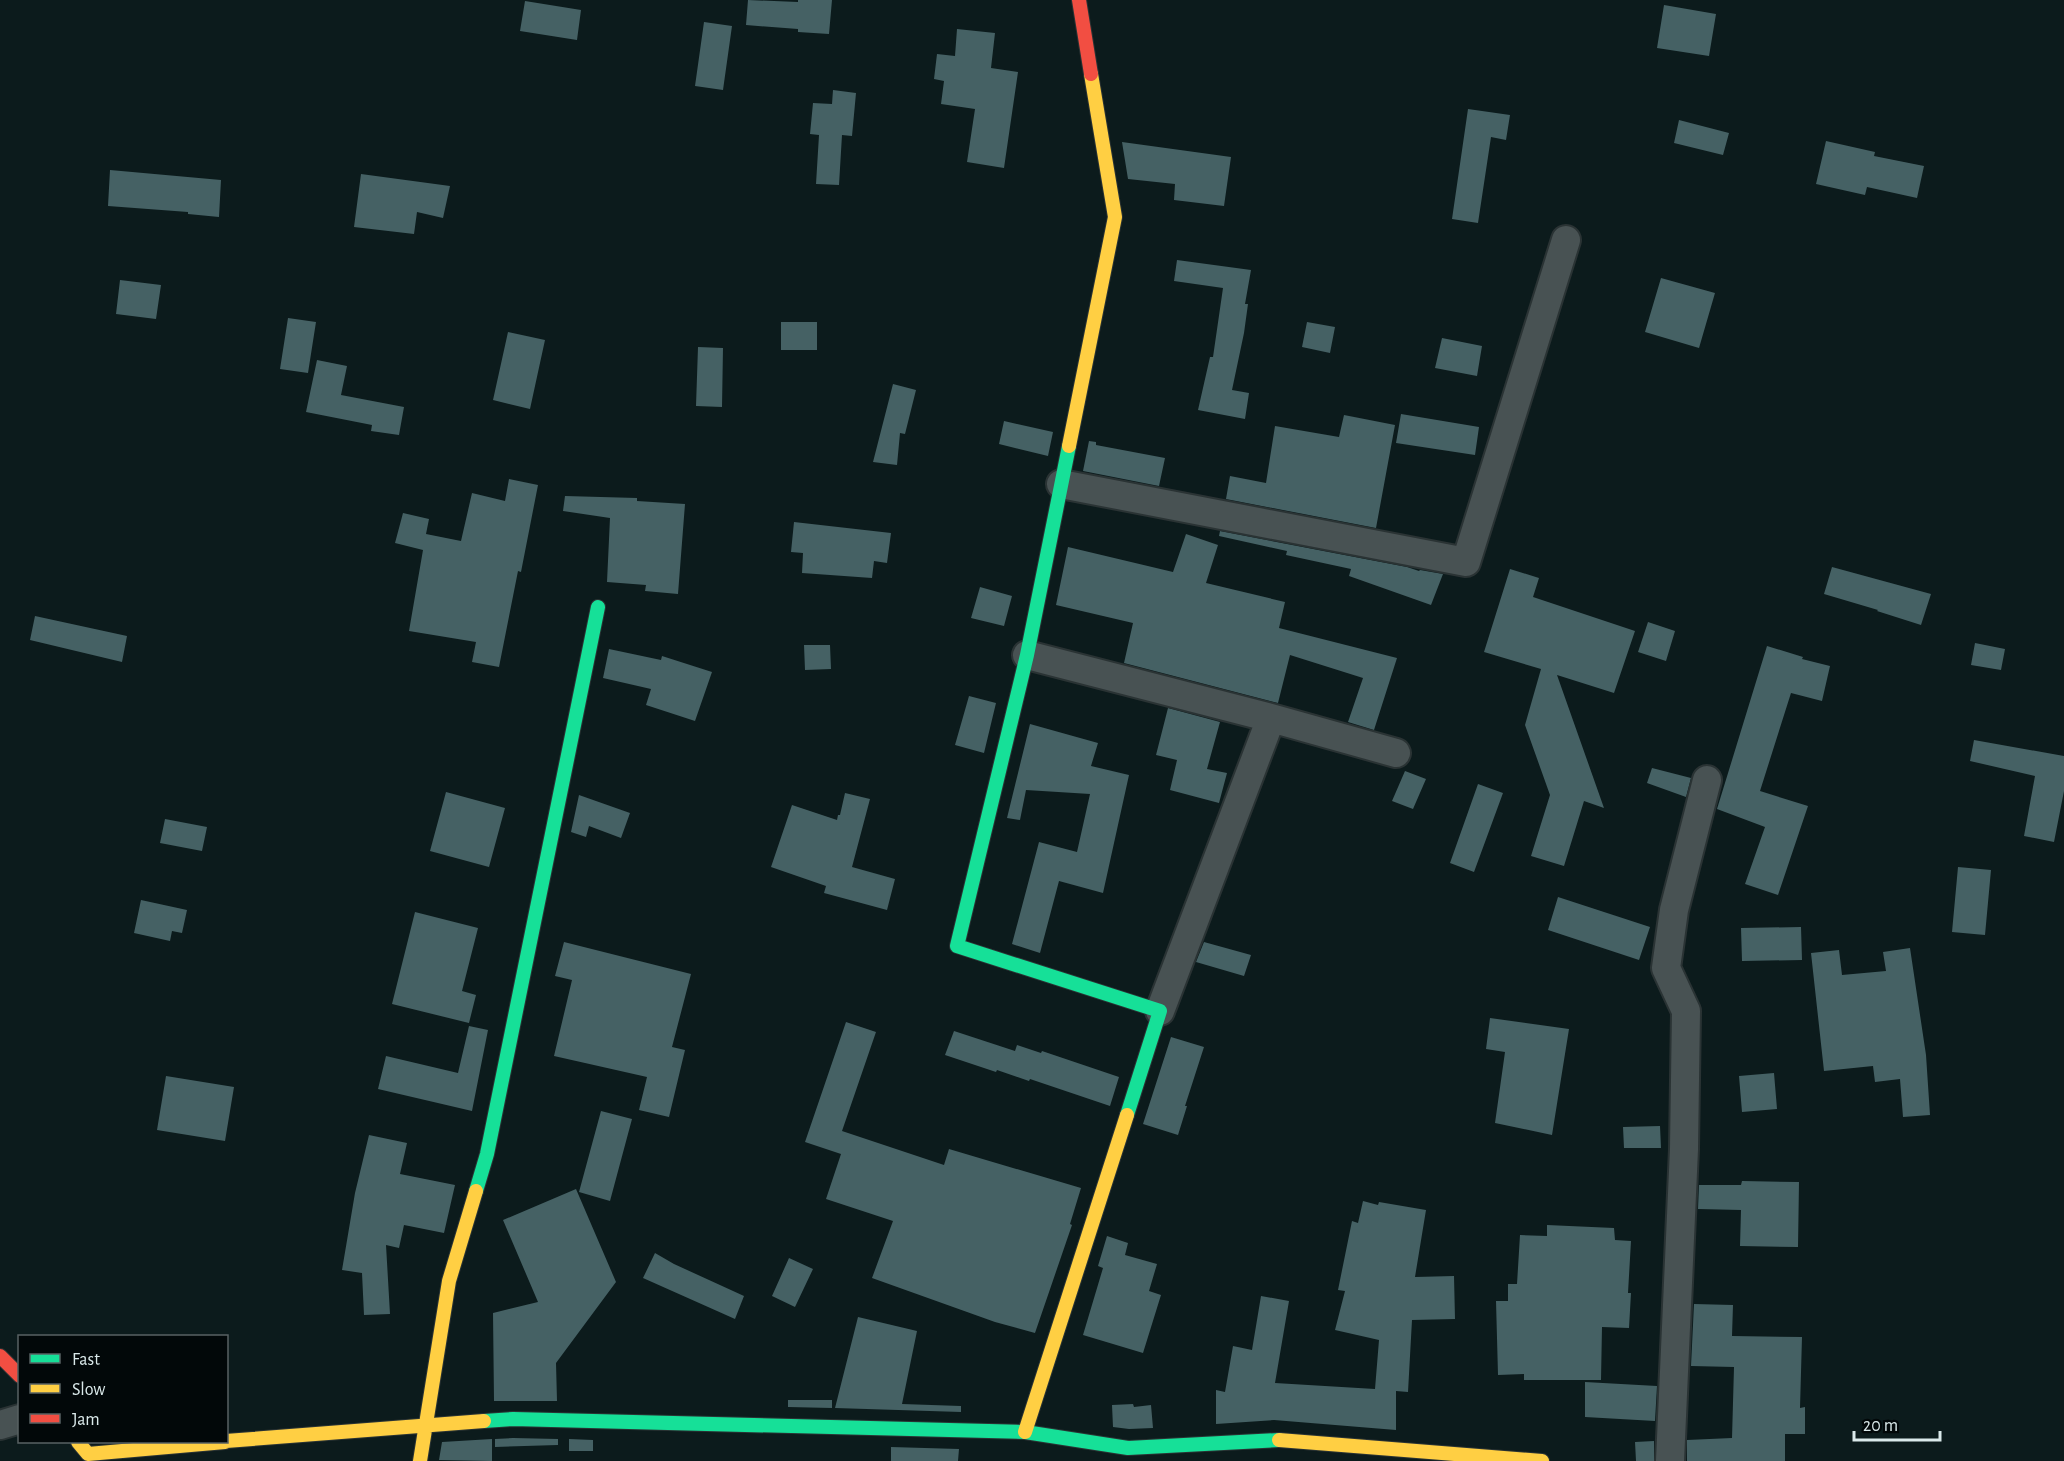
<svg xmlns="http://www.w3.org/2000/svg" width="2064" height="1461" font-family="'Alegreya Sans',sans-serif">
  <rect width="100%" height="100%" fill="#0c1b1c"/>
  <path fill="#456164" d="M748,0l50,2v-2h34l-3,34 -31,-2v-3l-52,-4z
    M525,1l56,9 -4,30 -57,-9z
    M1664,5l52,9 -7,42 -52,-8z
    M704,22l28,4 -9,64 -28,-4z
    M957,29l38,4 -4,35 27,4 -14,96 -37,-6 8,-53 -34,-5 3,-23 -10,-2 3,-25 18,2z
    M833,90l23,3 -4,43 -10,-1 -3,50 -23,-1 3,-49 -9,-1 3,-31 19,1z
    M1468,109l42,6 -4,25 -15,-3 -13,86 -26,-4z
    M1679,120l50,13 -6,22 -49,-12z
    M1826,141l49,11 -1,4 50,10 -7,32 -50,-11 -2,8 -49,-11z
    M1122,142l109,15 -7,49 -50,-6 1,-16 -47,-5z
    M110,170l111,10 -2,37 -31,-3v-2l-80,-6z
    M361,174l89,12 -7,32 -26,-6 -3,22 -60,-7z
    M1177,260l74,10 -6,34h3l-4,29 -12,57 17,3 -4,26 -47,-9 12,-53h3l10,-69 -49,-7z
    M1661,278l54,15 -16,55 -54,-16z
    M120,280l41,5 -5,34 -40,-5z
    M288,318l28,4 -8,51 -28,-4z
    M781,322h36v28h-36z
    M1307,322l28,5 -5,26 -28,-6z
    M508,332l37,8 -15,69 -37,-9z
    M1442,338l40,8 -5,30 -42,-8z
    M698,347l25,1 -1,59 -26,-1z
    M317,360l30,6 -6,29 63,12 -5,28 -28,-4 1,-6 -66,-13z
    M893,384l23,6 -11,44 -5,-1 -3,32 -24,-3z
    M1401,414l78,13 -4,28 -79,-12z
    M1344,415l51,10 -19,103 -150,-29 4,-23 36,7 9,-57 64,11z
    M1004,421l49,11 -5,24 -49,-12z
    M1089,441l7,1v3l69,13 -6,28 -76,-15z
    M509,479l29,6 -17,87 -3,-1 -19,96 -27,-5 4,-20 -67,-11 14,-81 -28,-7 8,-30 26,6 -3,15 35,7 11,-48 33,8z
    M565,496l72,2v3l48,3 -7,90 -33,-3 1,-6 -39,-3 3,-64 -47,-7z
    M794,522l97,11 -4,30 -13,-2 -2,17 -70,-5 1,-20 -12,-1z
    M1220,531l187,36 12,4 1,-1 23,4 -12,31 -82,-29 2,-7 -65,-14 1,-4 -68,-15z
    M1186,534l32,11 -12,38 79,19 -6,26 118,30 -23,72 -26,-8 15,-44 -73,-23 -12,48 -154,-40 9,-40 -77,-18 12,-58 105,25z
    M1832,567l99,27 -10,31 -44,-14 1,-1 -54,-16z
    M1510,569l29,9 -6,19 102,34 -21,62 -57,-18 47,133 -20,-7 -20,65 -33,-10 19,-61 -25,-70 16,-56 -57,-17z
    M980,587l32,9 -8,30 -33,-8z
    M35,616l92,20 -5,26 -92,-22z
    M1648,622l27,9 -9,30 -28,-9z
    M1975,643l30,6 -4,21 -30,-5z
    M804,645h26l1,24 -26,1z
    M1767,646l36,11 -1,2 28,7 -8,35 -31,-8 -31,98 48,15 -30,89 -33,-11 20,-57 -48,-18z
    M609,649l52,11 1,-4 50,16 -17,49 -49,-16 5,-16 -48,-11z
    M969,696l27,7 -12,50 -29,-8z
    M1168,708l52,14 -13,47 20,4 -8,30 -49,-13 7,-30 -21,-5z
    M1030,724l68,19 -7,23 38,9 -26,118 -44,-12 -19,72 -28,-9 27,-102 38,10 13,-58 -64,-4 -6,30 -13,-2z
    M1974,740l90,16v35l-10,51 -30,-6 11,-60 -65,-15z
    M1652,768l39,10 -5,19 -39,-14z
    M1405,771l21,8 -13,30 -21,-8z
    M1478,784l25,9 -29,79 -24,-9z
    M446,792l59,16 -16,59 -59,-16z
    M845,793l25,6 -18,68 43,12 -8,31 -63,-17 2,-7 -55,-19 21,-62 45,15 1,-5h2z
    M579,795l51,18 -9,25 -32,-12 -3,11 -15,-5z
    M165,819l42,8 -5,24 -42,-8z
    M1958,867l33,3 -6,65 -33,-3z
    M1558,897l92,30 -11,33 -91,-30z
    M141,900l46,10 -5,23 -10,-2 -2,10 -36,-8z
    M415,912l63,16 -16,63 14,4 -7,28 -77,-19z
    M1801,927l1,33 -60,1 -1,-33z
    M564,942l127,32 -19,73 13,3 -16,67 -30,-7 8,-33 -93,-21 18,-76 -17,-4z
    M1204,942l47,13 -7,21 -48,-14z
    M1910,948l16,107 4,60 -27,2 -3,-38 -25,3 -2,-16 -49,5 -13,-118 28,-3 3,25 44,-4 -3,-19z
    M1490,1018l79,11 -17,106 -57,-12 10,-71 -19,-3z
    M846,1022l30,10 -34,99 102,34 5,-16 132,39 -11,36 2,1 -37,108 -40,-11 -123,-44 21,-57 -67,-22 15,-45 -36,-12z
    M469,1026l19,4 -16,81 -94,-22 8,-33 72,17z
    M954,1031l61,20 2,-6 24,8 1,-2 77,26 -9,29 -80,-27 -1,2 -32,-11 -1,2 -51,-17z
    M1171,1037l33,10 -19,59h2l-9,29 -35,-11z
    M1774,1073l3,36 -35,3 -3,-36z
    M166,1076l68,11 -9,54 -68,-11z
    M601,1111l31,8 -22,82 -31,-9z
    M1660,1126l1,22h-37l-1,-21z
    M369,1135l38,8 -7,31 55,11 -11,48 -40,-8 -5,23 -13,-3 4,69 -26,1 -2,-42 -20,-3 13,-77z
    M1742,1181l57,1 -1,65 -58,-1 1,-36 -43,-1 1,-24h42z
    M576,1189l40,93 -60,81 1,38h-63l-1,-88 45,-11 -35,-82z
    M1363,1201l15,4 1,-3 47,8 -11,67 39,-1 1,43 -43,1 -4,72 -12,-1v39l-122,-10 -58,4v-34l9,2 8,-46 19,4 9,-54 28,5 -14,82 100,6 4,-49 -44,-10 10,-39 -7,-1 14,-69 6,2z
    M1547,1225l67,3 1,12 16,1 -3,52h3l-2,35 -27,-1 -1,53h-77v-6l-26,1 -2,-74h12v-17h9l3,-49 27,1z
    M1107,1236l21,7 -3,12 32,9 -8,27 12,4 -18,58 -60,-18 20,-67 -5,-2z
    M655,1253l19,11 70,32 -9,23 -92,-41z
    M789,1258l24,11 -18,38 -23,-11z
    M1694,1304l39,1 -1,31 70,1 -2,71 5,-1v27h-20v27h-98v-21l45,-2 2,-71 -43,-1z
    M858,1317l59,14 -15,73 59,2v6l-126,-4z
    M1585,1382l72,4 -2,35 -70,-4z
    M788,1400h44v8l-44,-1z
    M1133,1404l1,3 17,-2 2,23 -24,1 -16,-2 -1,-22z
    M513,1438l45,1v6l-63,2v-8z
    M492,1439v22l-53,-1 3,-18z
    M569,1439l24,1v11h-24z
    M1654,1441v20h-18l-1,-19z
    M891,1447l68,2 -1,12h-67z"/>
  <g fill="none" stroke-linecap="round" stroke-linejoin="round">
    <defs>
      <path id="street" d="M1061,484l405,78 100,-322
        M1027,655l244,63 125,35
        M1160,1011l111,-293
        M0,1425l20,-6
        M1670,1461l14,-312 2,-138 -20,-43 8,-58 33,-130"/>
      <path id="fast" d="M1069,446l-42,209 -70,291 203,65 -33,104
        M476,1191l11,-37 111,-547
        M484,1421l29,-2 512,13 103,16 151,-8"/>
      <path id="slow" d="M1069,446l46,-229 -24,-143
        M1025,1432l102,-317
        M1279,1440l263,21
        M226,1441l258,-20
        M78,1442l10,12 137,-12
        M420,1461l29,-180 27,-90"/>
      <path id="jam" d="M1079,0l12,74
        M0,1356l20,20"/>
    </defs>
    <use href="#street" stroke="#2a3334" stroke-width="32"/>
    <use href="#fast" stroke="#2a3334" stroke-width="16"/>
    <use href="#slow" stroke="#2a3334" stroke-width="16"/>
    <use href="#jam" stroke="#2a3334" stroke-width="16"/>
    <use href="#street" stroke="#485253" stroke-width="28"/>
    <use href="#fast" stroke="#16e098" stroke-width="14"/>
    <use href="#slow" stroke="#ffcf43" stroke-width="14"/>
    <use href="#jam" stroke="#f24e42" stroke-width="14"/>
  </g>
  <rect x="18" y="1335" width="210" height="108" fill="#020809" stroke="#586263" stroke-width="1.5"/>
  <rect x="30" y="1354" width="30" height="9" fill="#16e098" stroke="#586263" stroke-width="1.5"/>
  <text x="72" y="1365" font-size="18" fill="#dae9ea">Fast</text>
  <rect x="30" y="1384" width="30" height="9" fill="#ffcf43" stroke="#586263" stroke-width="1.5"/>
  <text x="72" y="1395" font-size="18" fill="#dae9ea">Slow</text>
  <rect x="30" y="1414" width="30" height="9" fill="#f24e42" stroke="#586263" stroke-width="1.5"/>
  <text x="72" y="1425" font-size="18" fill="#dae9ea">Jam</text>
  <path d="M1854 1431v9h86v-9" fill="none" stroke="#dae9ea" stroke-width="3"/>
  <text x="1863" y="1431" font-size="18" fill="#dae9ea" stroke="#020809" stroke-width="4.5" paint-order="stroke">20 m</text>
</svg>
